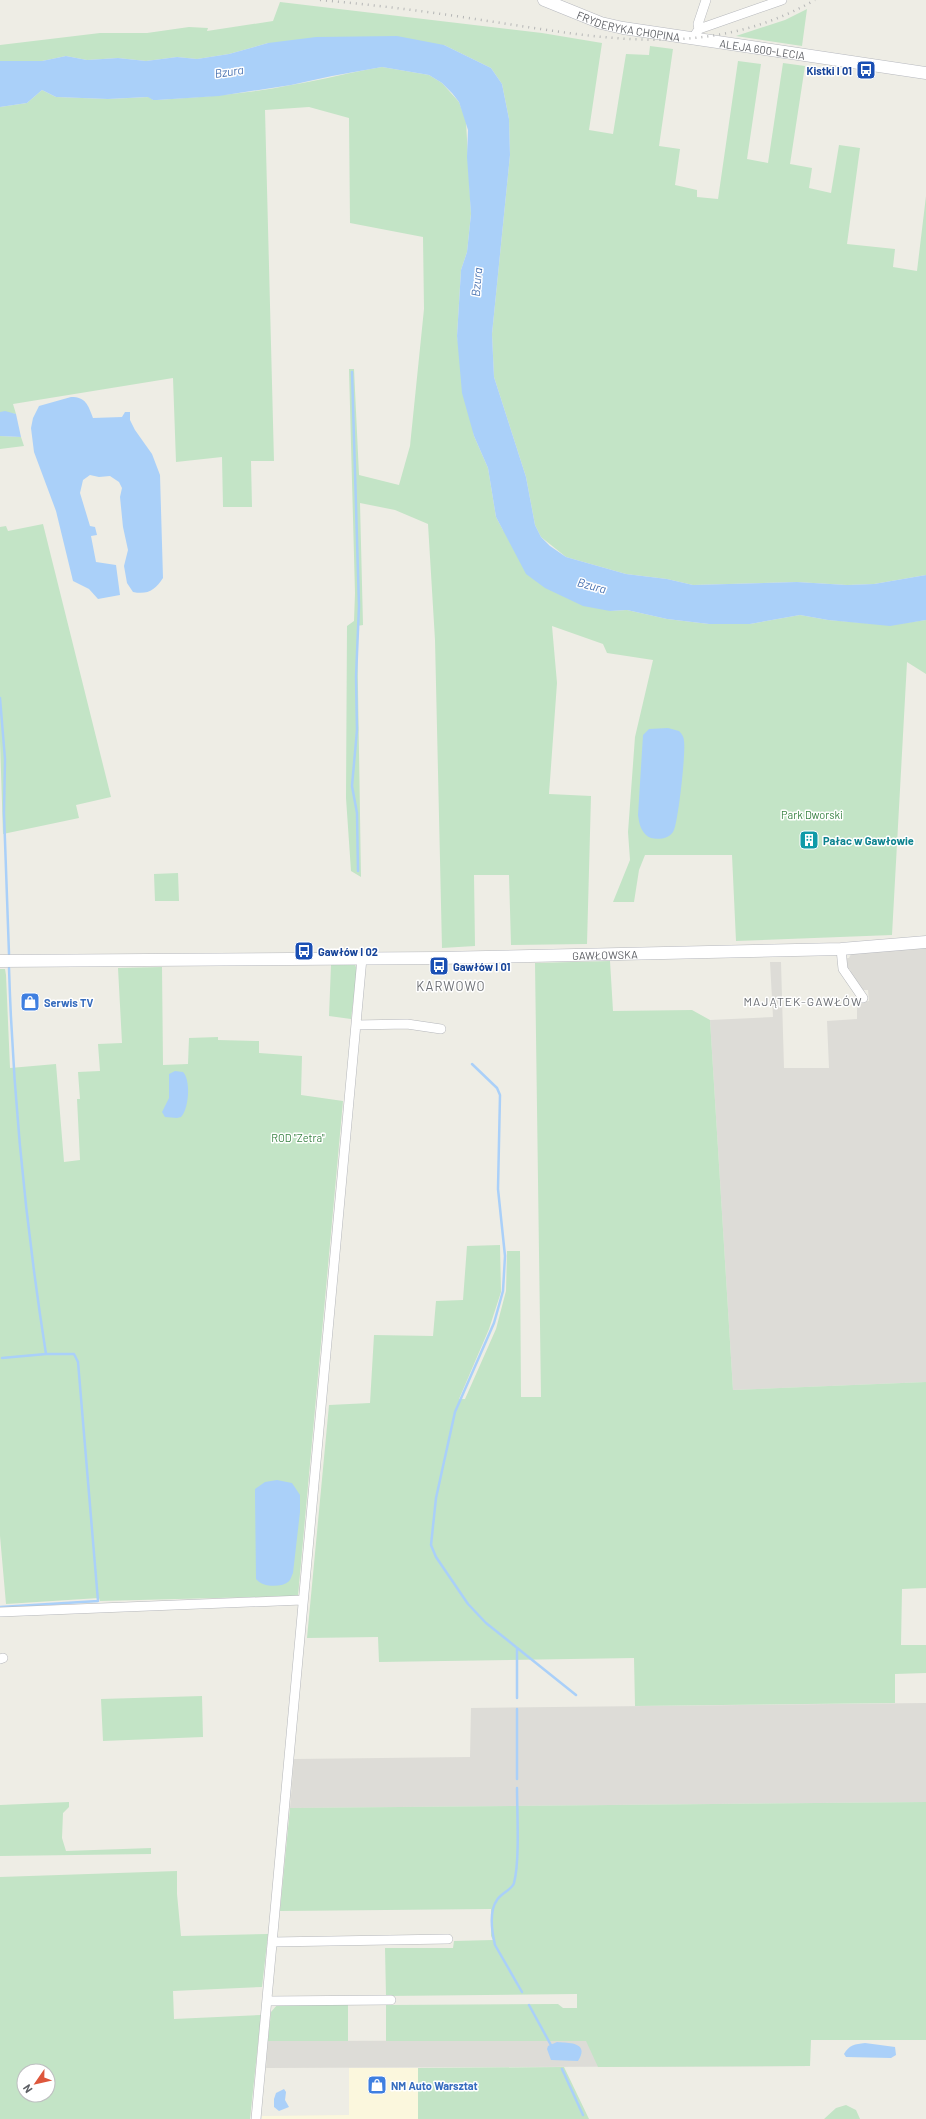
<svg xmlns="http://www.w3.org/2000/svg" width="926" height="2119" font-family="Barlow,sans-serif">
  <rect width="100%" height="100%" fill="#eeede5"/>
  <path fill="#fbf7dd" d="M349,2068h69v51h-156v-3h4l83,-1z"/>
  <path fill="#dddcd7" d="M926,947v435l-193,8 -23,-370 63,-3 -3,-55h11l3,106h45l-2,-47 30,-2v-17l12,-1 -1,-11h-5l-12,-15 -1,-6h-4l-1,-11h4l2,-4z
    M926,1703v99l-636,6 4,-49 176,-2 1,-49z
    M810,2040v26l-544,2 2,-27z"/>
  <path fill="#c3e4c6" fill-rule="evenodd" d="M280,2l262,31 60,10 -13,87 24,4 13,-80 23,1 1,-9 23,3 -14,97 21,3 -5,36 22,5v7l21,2 20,-138 23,3 -14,95 21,4 15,-100 22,3 -15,98 22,4 -3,20 22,5 8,-48 21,3 -13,96 48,5 -2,18 24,4 9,-75v379l-52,9 -27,1 -50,-3 -104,3 -26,-6 -41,-5 -60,-17 -25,-20 -6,-12 -9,-48 -32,-100 -2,-43 18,-179 -1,-36 -7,-35 -11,-16 -47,-23 -176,-2 -39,11 -32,5 -20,-2 -31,4 -28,-3 -31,2 -21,-4 -24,5h-42v-16l100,-12h47l42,-6 19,1 -1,3 66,-10z
    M807,9l-5,37 -66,-10 49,-16z
    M382,67l47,8 13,8 17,19 7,19 5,93 -4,38 -6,18 -4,66 17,100 14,32 8,49 7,13 107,81 17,-1 40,9 42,5h41l50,-9 28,5 62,5 36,-5v54l-19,-12 -15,273 -156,6 -4,-86h-87l-6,15 -5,32h-21l17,-42 -2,-28 7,-95 18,-77 -46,-7 -4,-9 -51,-18 5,57 -8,111 42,2 -4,148 -76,1 -2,-70h-35l1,71 -33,2 -7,-308 -7,-116 -33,-14 -35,-7 3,122 -6,1 4,251 -10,-6 -5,-73 1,-172 7,-5 1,-28 -6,-224h5l5,106 40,10 11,-39 14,-137 -1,-72 -73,-14 -1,-105 -40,-11 -44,3 9,351h-23l1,46h-29l-1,-50 -46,5 -3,-84 -160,26 3,10 -16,-2v-305l27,-4 15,-13 14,7 52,2 41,-2 4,3h4c45,-3 90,-6 134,-15 31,-5 60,-13 91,-18z
    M0,436l21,1 3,9 -24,3z
    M43,524l68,273 -35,8 3,13 -76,16 -3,-93v-214l6,-1 2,5z
    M178,873l1,28h-24l-1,-27z
    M610,961l3,50 79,-1 18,10 23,370 193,-8v206l-24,1 -1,56h25v28l-31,1v29l-260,3 -1,-48 -255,4 -1,-25 -71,1 22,-233 41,-2 4,-68 59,1 3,-35 27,-1 4,-54 33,-1 1,47 -12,37 -30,70h6l31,-70 10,-38 1,-40h13l1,146h20l-6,-434z
    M355,964l2,7 -6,48 -22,-3 2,-51z
    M162,967l1,98 25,-1 1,-26 29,-1v3l41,1v12l43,3 -1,39 42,6 -45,495 -198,5 -1,-3 -93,6 -6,-68v-567h5l1,6 4,93 46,-4 8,98 16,-2 -3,-61h3l-2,-27 22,-1 -2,-27 24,-1 -4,-75z
    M202,1696l1,41 -100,4 -2,-42z
    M69,1802v5l-6,6 -1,25 4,13 85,-3v6l-151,2v-51z
    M926,1802v238h-115l-1,26 -212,1 -12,-26h-200v-36l172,-1 5,4h14v-14l-191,2 -1,-48h68l1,-7 39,-1 -2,-4v-27l-211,2 10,-103z
    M177,1871v23l4,42 87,-2 -6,53 -89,4 1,28 87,-4 -11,104h-250v-242zM24,2071h24v24h-24z
    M277,2005h71v36h-80l3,-29z
    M564,2067l25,52h-171v-51z
    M846,2105l10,5 4,9h-36l12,-11z"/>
  <path fill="#aad0f9" d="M397,36l47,9 47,23 11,16 7,35 1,36 -18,179 2,43 32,100 9,48 6,12 9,9 16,11 60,17 41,5 26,6 104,-3 50,3 27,-1 52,-9v45l-36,6 -62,-6 -28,-5 -50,9h-41l-42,-5 -40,-9 -17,1 -27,-5 -38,-18 -19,-14 -30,-57 -8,-49 -14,-32 -12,-43 -5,-57 4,-66 6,-18 4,-38 -4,-57 1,-27 -9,-28 -7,-9 -10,-10 -13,-8 -47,-8 -50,9 -41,9 -72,11 -62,4h-4l-5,-3 -40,2 -52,-2 -14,-7 -15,13 -27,4v-46h42l24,-5 21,4 31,-2 28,3 31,-4 20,2 32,-5 39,-11 48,-6z
    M71,397c15,0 17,8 22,21l29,-1 3,-5h5v8l5,10 17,24 8,21 3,103c-8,12 -15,17 -30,14l-6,-9 -3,-17 4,-16 -5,-23 -3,-30 2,-9 -3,-6 -9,-6 -11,1 -9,-2 -7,5 -3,13 10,33 5,1 2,8 -6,1 5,26 20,3 4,30 -22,4 -9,-10 -16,-8 -17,-70 -22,-59 -3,-24 2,-10 6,-12z
    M5,411l11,3 5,23 -21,-1v-24z
    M668,728l11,3c3,3 5,6 5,10 2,10 -6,85 -11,91 -5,8 -21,9 -27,3 -6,-6 -7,-13 -8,-20l5,-80 6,-6z
    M175,1071l8,1c8,8 6,37 -2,45l-4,1 -12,-1 -3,-5 7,-14v-24z
    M277,1480l15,3 8,12v17l-7,61c-2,4 -2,7 -5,9 -8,6 -26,5 -32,-3l-1,-84v-6l10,-7z
    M557,2042c12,1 33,0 21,19l-27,-1 -4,-11 1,-3z
    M865,2043l30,4 1,8 -5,3 -45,-1 -2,-3c5,-9 11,-10 21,-11z
    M284,2089l2,3 -1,8 4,7 -10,4 -5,-4v-8l2,-6z"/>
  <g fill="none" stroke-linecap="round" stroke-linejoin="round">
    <path stroke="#aad0f9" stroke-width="2.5" d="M352,372l7,234 -3,71 1,53 -5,56 5,27 1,58
      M0,698l5,61 -1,54 5,141
      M472,1064l25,24 3,7 -2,94 7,67 -2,35 -9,32 -39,89 -19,86 -5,47 5,12 32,47 18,19 90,72
      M2,1358l44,-4
      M0,1607l98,-6 -20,-239 -4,-8h-28c-20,-127 -33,-257 -37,-386
      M517,1698v-49
      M517,1779v-70
      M517,1788c0,25 3,72 -3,95 -2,7 -13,10 -17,17 -8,11 -5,32 -2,45l27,47
      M529,2005l23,42
      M562,2069l21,46"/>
    <defs>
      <path id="street" d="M699,29l-1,-5 8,-24
        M693,38l6,-9 83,-29
        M841,949l2,20 20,29
        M356,1025l51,-1 34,5
        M0,1612l302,-12
        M0,1659l3,-1
        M272,1942l176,-3
        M267,2001l124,-1
        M256,2119l106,-1161"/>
      <g id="secondary">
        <path id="s1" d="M544,0l57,23 22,5 303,45"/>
        <path id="s2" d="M0,961l438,-3 403,-9 85,-7"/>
      </g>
    </defs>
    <use href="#street" stroke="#b5b7bb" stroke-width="10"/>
    <use href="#secondary" stroke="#b6b8be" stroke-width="13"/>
    <use href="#street" stroke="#fff" stroke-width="9"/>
    <use href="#secondary" stroke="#fff" stroke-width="12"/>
    <path stroke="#b5b6b6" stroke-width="2.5" stroke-dasharray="1 5" stroke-linecap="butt" d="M320,0c56,5 112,12 168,21 114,17 220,40 327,-21"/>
  </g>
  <defs>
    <symbol id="bus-square" viewBox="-11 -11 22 22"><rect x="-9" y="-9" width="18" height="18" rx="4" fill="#1a4fb4" stroke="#fff"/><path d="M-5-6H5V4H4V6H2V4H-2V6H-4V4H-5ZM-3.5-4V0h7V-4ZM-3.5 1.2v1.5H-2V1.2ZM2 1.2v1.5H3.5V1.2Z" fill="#fff"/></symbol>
    <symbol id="building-square" viewBox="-11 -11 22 22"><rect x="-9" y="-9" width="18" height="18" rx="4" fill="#0f9aa8" stroke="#fff"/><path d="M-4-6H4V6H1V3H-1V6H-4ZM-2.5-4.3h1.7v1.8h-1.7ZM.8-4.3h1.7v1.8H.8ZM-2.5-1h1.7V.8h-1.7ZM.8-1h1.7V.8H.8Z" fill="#fff"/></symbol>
    <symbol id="shop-square" viewBox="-11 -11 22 22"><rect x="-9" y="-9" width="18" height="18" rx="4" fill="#3f7fe0" stroke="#fff"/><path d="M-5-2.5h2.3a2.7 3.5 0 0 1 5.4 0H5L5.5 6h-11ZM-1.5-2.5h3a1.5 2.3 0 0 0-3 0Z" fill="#fff"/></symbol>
  </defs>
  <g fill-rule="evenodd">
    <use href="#bus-square" x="855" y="59" width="22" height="22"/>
    <use href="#building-square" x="798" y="829" width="22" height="22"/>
    <use href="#bus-square" x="293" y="940" width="22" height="22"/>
    <use href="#bus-square" x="428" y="955" width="22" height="22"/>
    <use href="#shop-square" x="19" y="991" width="22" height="22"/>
    <use href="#shop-square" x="366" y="2074" width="22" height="22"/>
  </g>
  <g text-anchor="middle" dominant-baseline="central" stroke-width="3" stroke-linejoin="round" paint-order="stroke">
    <g font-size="11" fill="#5d5f64" stroke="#fff">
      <text stroke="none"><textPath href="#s1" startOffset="89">FRYDERYKA CHOPINA</textPath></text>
      <text stroke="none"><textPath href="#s1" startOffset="225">ALEJA 600-LECIA</textPath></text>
      <text stroke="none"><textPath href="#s2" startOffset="605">GAWŁOWSKA</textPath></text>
    </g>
    <g font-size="11" font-weight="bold" fill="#164399" stroke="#fff" text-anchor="start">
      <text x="852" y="70" text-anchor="end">Kistki I 01</text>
      <text x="318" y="951">Gawłów I 02</text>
      <text x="453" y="966">Gawłów I 01</text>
    </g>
    <g font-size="11" fill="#3c8446" stroke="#fff">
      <text x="812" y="814">Park Dworski</text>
      <text x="298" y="1137">ROD "Zetra"</text>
    </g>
    <g font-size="11" font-weight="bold" fill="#0d838f" stroke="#fff" text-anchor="start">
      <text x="823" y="840">Pałac w Gawłowie</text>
    </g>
    <g font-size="11" font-weight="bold" fill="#366cbe" stroke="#fff" text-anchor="start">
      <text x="44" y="1002">Serwis TV</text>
      <text x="391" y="2085">NM Auto Warsztat</text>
    </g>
    <g font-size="12" font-style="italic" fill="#4b74b2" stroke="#fff">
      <text transform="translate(229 71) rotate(-8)">Bzura</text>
      <text transform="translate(476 282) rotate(-85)">Bzura</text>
      <text transform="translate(592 585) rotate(15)">Bzura</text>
    </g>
    <g font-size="12" letter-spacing="1" fill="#6e7176" stroke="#fff">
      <text x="803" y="1001">MAJĄTEK-GAWŁÓW</text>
    </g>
    <g font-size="13" letter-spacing="1" fill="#6e7176" stroke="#fff">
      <text x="451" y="986">KARWOWO</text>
    </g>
  </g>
  <g transform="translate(36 2083) rotate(236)"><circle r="19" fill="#ffffff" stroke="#bebfc1"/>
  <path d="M0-3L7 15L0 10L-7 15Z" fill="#dd573c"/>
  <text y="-6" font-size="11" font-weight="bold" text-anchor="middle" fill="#5d5f64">N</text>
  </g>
</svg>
